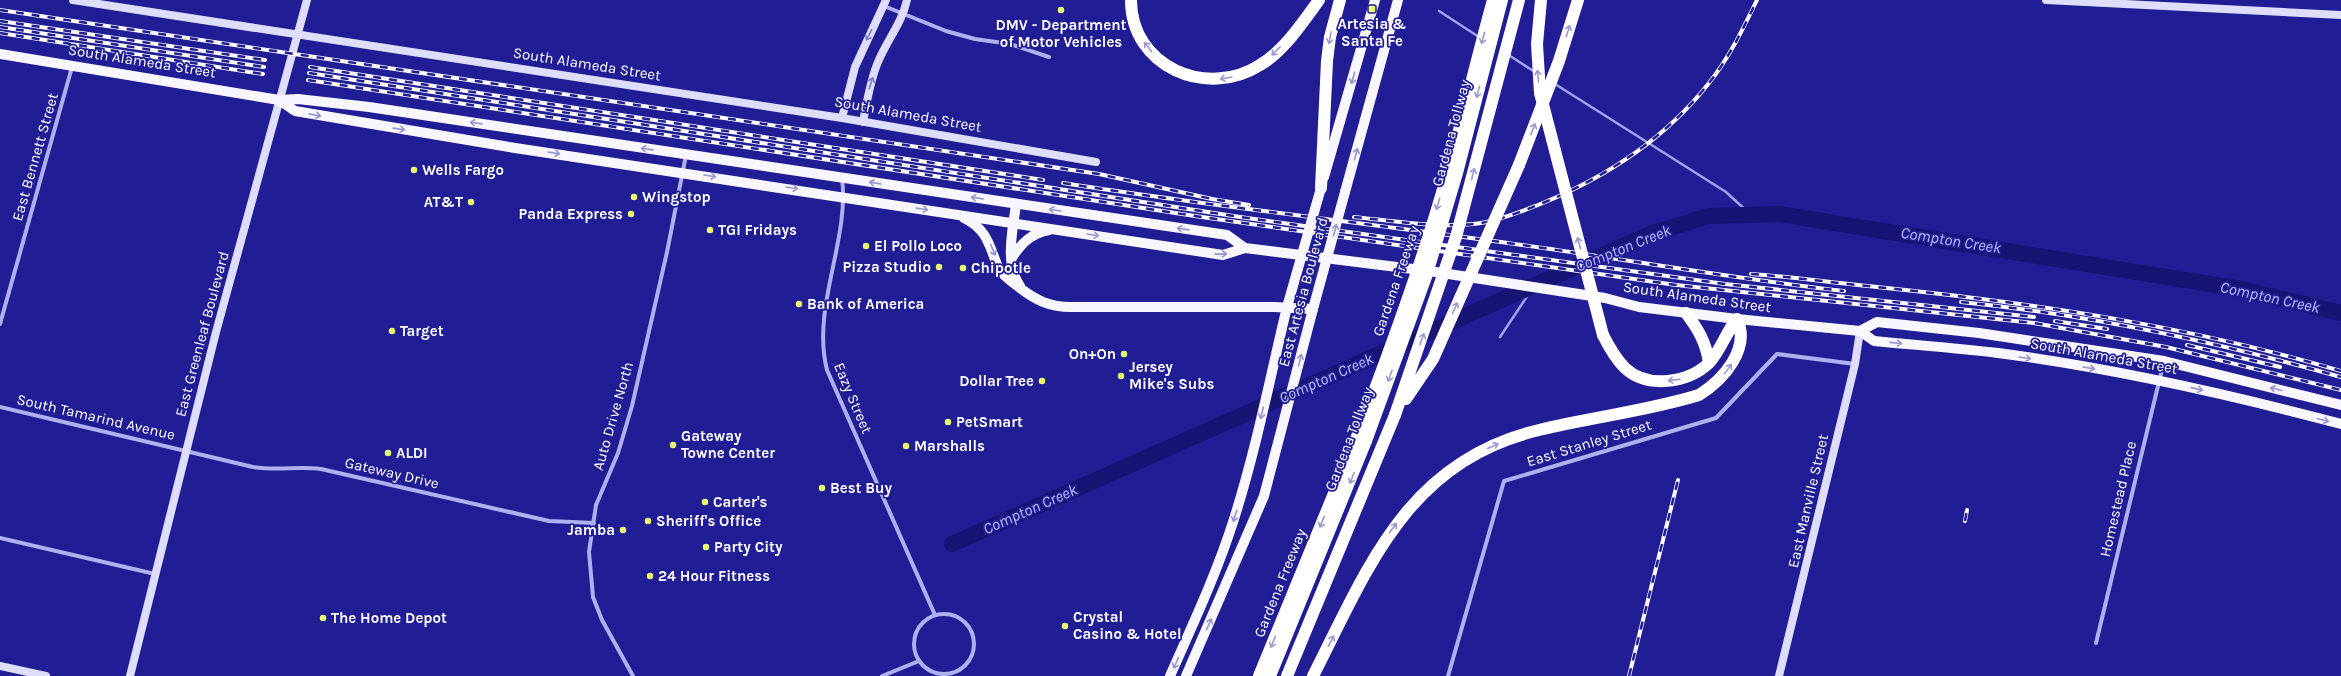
<svg xmlns="http://www.w3.org/2000/svg" width="2341" height="676" font-family="Karla,sans-serif">
  <rect width="100%" height="100%" fill="#201d95"/>
  <g fill="none" stroke-linecap="round" stroke-linejoin="round">
    <path stroke="#a3a3f1" stroke-width="2.5" d="M1439,11l40,26
      M1507,54l28,18
      M1555,84l171,108 25,23
      M1500,337l32,-48"/>
    <path stroke="#171473" stroke-width="16" d="M952,544l698,-310 59,-18 70,-2 462,75 100,24"/>
    <path stroke="#b0b0ef" stroke-width="4" d="M884,6l62,25 29,8 35,5 39,13
      M842,178c8,62 -31,130 -15,192l108,245
      M0,324l72,-257
      M0,407l253,60c23,4 45,-1 68,2l228,52 45,2
      M0,538l155,36
      M914 644a30 30 0 1 1 60 0a30 30 0 1 1-60 0Z
      M2096,643l68,-282
      M633,676l-31,-56 -9,-23 -4,-45 7,-47 22,-52 14,-47 35,-154 19,-97
      M882,676l37,-15
      M1448,676l56,-195 212,-63 61,-64 78,10"/>
    <path stroke="#deddfb" stroke-width="8" d="M73,0l769,118 254,44
      M2046,0l295,15
      M842,118l13,-51 31,-67
      M863,122c4,-21 7,-41 15,-60 9,-22 24,-39 29,-62
      M0,666l46,10
      M130,676l86,-344 91,-332
      M1779,676l76,-312 5,-33"/>
    <path stroke="#f8f7ff" stroke-width="10" d="M0,54l279,46 19,-1 71,8 858,128 18,13 184,23 176,27 34,9 98,12 123,12 14,10c41,4 83,7 124,12 116,15 230,41 343,71
      M279,100l16,11 220,37 708,107 22,-7
      M1324,177l51,-177
      M1345,192l53,-192
      M1016,204c-3,26 -12,59 4,82
      M964,218c23,11 25,27 34,49 5,10 14,14 22,21 17,13 30,19 51,19h203l39,2 -49,187 -78,180
      M1011,259c10,-15 20,-26 38,-29
      M1860,331l17,-9 102,11 185,28 177,44
      M1170,676c23,-52 47,-103 64,-157 22,-69 36,-141 53,-212"/>
    <path stroke="#fff" stroke-width="12" d="M1131,0c0,67 76,99 129,65 24,-14 43,-43 59,-65
      M1519,165l40,-104 19,-61
      M1321,188l6,-127 3,-24 10,-37
      M1686,313c12,16 20,29 23,50
      M1259,676l94,-229
      M1270,676l96,-235
      M1287,676l108,-261
      M1313,676c55,-108 94,-215 226,-246 53,-13 108,-19 160,-35 24,-15 52,-46 38,-76 -11,13 -16,31 -28,44 -21,20 -62,26 -84,5 -10,-10 -16,-21 -22,-33"/>
    <defs>
      <path id="rail" d="M0,10l1099,164 113,25 37,6
        M0,21l265,39
        M0,27l264,40
        M0,33l263,41
        M310,67l733,113
        M309,73l931,144 485,67 309,33
        M308,80l887,136 481,69 358,38 132,24 175,43
        M1063,183c153,24 306,40 459,62 108,15 214,34 322,46
        M1354,217c41,4 86,12 127,6 19,-3 39,-11 57,-18 65,-26 127,-66 171,-122 20,-25 34,-54 48,-83
        M1751,274c42,3 84,9 126,13 157,16 312,39 464,84
        M1961,302c129,13 256,40 380,75
        M2055,321l52,8
        M2187,345l93,22
        M1965,521l2,-11
        M1629,676l49,-196"/>
    </defs>
    <use href="#rail" stroke="#fff" stroke-width="4"/>
    <use href="#rail" stroke="#201d95" stroke-width="2.5" stroke-dasharray="8" stroke-linecap="butt"/>
    <path stroke="#f8f7ff" stroke-width="10" d="M1287,307l34,-119
      M1313,309l32,-117"/>
    <path stroke="#fff" stroke-width="12" d="M1541,0l-4,44 3,49 63,242
      M1406,399l27,-40 86,-194
      M1395,415l61,-178 63,-237
      M1366,441l60,-164 31,-104 45,-173
      M1353,447c32,-83 63,-166 88,-251 19,-65 34,-131 52,-196"/>
  </g>
  <defs><path id="oneway-shaft" d="M-6 0H5M1.5-3L5.5 0L1.5 3" fill="none" stroke-width="1.6" stroke-linecap="round" stroke-linejoin="round"/></defs>
  <g stroke="#9b99cf">
    <use href="#oneway-shaft" transform="translate(1568 31) rotate(-73)"/>
    <use href="#oneway-shaft" transform="translate(1330 38) rotate(100)"/>
    <use href="#oneway-shaft" transform="translate(1483 38) rotate(105)"/>
    <use href="#oneway-shaft" transform="translate(1148 47) rotate(-128)"/>
    <use href="#oneway-shaft" transform="translate(1276 51) rotate(135)"/>
    <use href="#oneway-shaft" transform="translate(1538 76) rotate(-95)"/>
    <use href="#oneway-shaft" transform="translate(1226 78) rotate(170)"/>
    <use href="#oneway-shaft" transform="translate(1478 92) rotate(105)"/>
    <use href="#oneway-shaft" transform="translate(1533 129) rotate(-69)"/>
    <use href="#oneway-shaft" transform="translate(1473 174) rotate(-75)"/>
    <use href="#oneway-shaft" transform="translate(1438 204) rotate(107)"/>
    <use href="#oneway-shaft" transform="translate(1579 243) rotate(-105)"/>
    <use href="#oneway-shaft" transform="translate(1455 308) rotate(-66)"/>
    <use href="#oneway-shaft" transform="translate(1422 339) rotate(-70)"/>
    <use href="#oneway-shaft" transform="translate(1728 369) rotate(-55)"/>
    <use href="#oneway-shaft" transform="translate(1390 376) rotate(110)"/>
    <use href="#oneway-shaft" transform="translate(1674 380) rotate(173)"/>
    <use href="#oneway-shaft" transform="translate(1493 446) rotate(-24)"/>
    <use href="#oneway-shaft" transform="translate(1352 478) rotate(112)"/>
    <use href="#oneway-shaft" transform="translate(1322 522) rotate(112)"/>
    <use href="#oneway-shaft" transform="translate(1393 528) rotate(-53)"/>
    <use href="#oneway-shaft" transform="translate(1331 641) rotate(-63)"/>
    <use href="#oneway-shaft" transform="translate(1273 642) rotate(112)"/>
  </g>
  <g stroke="#7f7dc8">
    <use href="#oneway-shaft" transform="translate(869 35) rotate(117)"/>
    <use href="#oneway-shaft" transform="translate(871 83) rotate(-72)"/>
  </g>
  <g stroke="#9795cf">
    <use href="#oneway-shaft" transform="translate(1353 78) rotate(106)"/>
    <use href="#oneway-shaft" transform="translate(315 115) rotate(11)"/>
    <use href="#oneway-shaft" transform="translate(476 123) rotate(-172)"/>
    <use href="#oneway-shaft" transform="translate(399 129) rotate(8)"/>
    <use href="#oneway-shaft" transform="translate(647 149) rotate(-172)"/>
    <use href="#oneway-shaft" transform="translate(554 153) rotate(8)"/>
    <use href="#oneway-shaft" transform="translate(1356 154) rotate(-75)"/>
    <use href="#oneway-shaft" transform="translate(710 176) rotate(9)"/>
    <use href="#oneway-shaft" transform="translate(875 183) rotate(-170)"/>
    <use href="#oneway-shaft" transform="translate(792 188) rotate(9)"/>
    <use href="#oneway-shaft" transform="translate(977 198) rotate(-172)"/>
    <use href="#oneway-shaft" transform="translate(922 209) rotate(9)"/>
    <use href="#oneway-shaft" transform="translate(1055 210) rotate(-171)"/>
    <use href="#oneway-shaft" transform="translate(1183 229) rotate(-172)"/>
    <use href="#oneway-shaft" transform="translate(1335 230) rotate(-75)"/>
    <use href="#oneway-shaft" transform="translate(1093 235) rotate(9)"/>
    <use href="#oneway-shaft" transform="translate(993 250) rotate(68)"/>
    <use href="#oneway-shaft" transform="translate(1221 254) rotate(-1)"/>
    <use href="#oneway-shaft" transform="translate(1896 343) rotate(6)"/>
    <use href="#oneway-shaft" transform="translate(2025 358) rotate(9)"/>
    <use href="#oneway-shaft" transform="translate(1300 360) rotate(-76)"/>
    <use href="#oneway-shaft" transform="translate(2089 368) rotate(10)"/>
    <use href="#oneway-shaft" transform="translate(2197 389) rotate(13)"/>
    <use href="#oneway-shaft" transform="translate(2276 389) rotate(-166)"/>
    <use href="#oneway-shaft" transform="translate(1262 413) rotate(103)"/>
    <use href="#oneway-shaft" transform="translate(2323 420) rotate(15)"/>
    <use href="#oneway-shaft" transform="translate(1235 516) rotate(107)"/>
    <use href="#oneway-shaft" transform="translate(1209 624) rotate(-66)"/>
    <use href="#oneway-shaft" transform="translate(1176 663) rotate(114)"/>
  </g>
  <g fill="#e6fe6e" stroke="#201d95" stroke-width="1.5">
    <rect x="1368" y="5" width="8" height="8" rx="2"/>
    <circle cx="1061" cy="10" r="4"/>
    <circle cx="414" cy="170" r="4"/>
    <circle cx="634" cy="197" r="4"/>
    <circle cx="471" cy="202" r="4"/>
    <circle cx="631" cy="214" r="4"/>
    <circle cx="710" cy="230" r="4"/>
    <circle cx="866" cy="246" r="4"/>
    <circle cx="939" cy="267" r="4"/>
    <circle cx="963" cy="268" r="4"/>
    <circle cx="799" cy="304" r="4"/>
    <circle cx="392" cy="331" r="4"/>
    <circle cx="1124" cy="354" r="4"/>
    <circle cx="1121" cy="376" r="4"/>
    <circle cx="1042" cy="381" r="4"/>
    <circle cx="948" cy="422" r="4"/>
    <circle cx="673" cy="445" r="4"/>
    <circle cx="906" cy="446" r="4"/>
    <circle cx="388" cy="453" r="4"/>
    <circle cx="822" cy="488" r="4"/>
    <circle cx="705" cy="502" r="4"/>
    <circle cx="648" cy="521" r="4"/>
    <circle cx="623" cy="530" r="4"/>
    <circle cx="706" cy="547" r="4"/>
    <circle cx="650" cy="576" r="4"/>
    <circle cx="323" cy="618" r="4"/>
    <circle cx="1065" cy="626" r="4"/>
  </g>
  <g text-anchor="middle" dominant-baseline="central" stroke-width="3.5" stroke-linejoin="round" paint-order="stroke">
    <g font-size="15" font-weight="bold" fill="#fff" stroke="#201d95" text-anchor="start">
      <text x="1372" y="24" text-anchor="middle">Artesia &amp;<tspan x="1372" dy="17">Santa Fe</tspan></text>
      <text x="1061" y="25" text-anchor="middle">DMV - Department<tspan x="1061" dy="17">of Motor Vehicles</tspan></text>
      <text x="422" y="170">Wells Fargo</text>
      <text x="642" y="197">Wingstop</text>
      <text x="463" y="202" text-anchor="end">AT&amp;T</text>
      <text x="623" y="214" text-anchor="end">Panda Express</text>
      <text x="718" y="230">TGI Fridays</text>
      <text x="874" y="246">El Pollo Loco</text>
      <text x="931" y="267" text-anchor="end">Pizza Studio</text>
      <text x="971" y="268">Chipotle</text>
      <text x="807" y="304">Bank of America</text>
      <text x="400" y="331">Target</text>
      <text x="1116" y="354" text-anchor="end">On+On</text>
      <text x="1129" y="367">Jersey<tspan x="1129" dy="17">Mike's Subs</tspan></text>
      <text x="1034" y="381" text-anchor="end">Dollar Tree</text>
      <text x="956" y="422">PetSmart</text>
      <text x="681" y="436">Gateway<tspan x="681" dy="17">Towne Center</tspan></text>
      <text x="914" y="446">Marshalls</text>
      <text x="396" y="453">ALDI</text>
      <text x="830" y="488">Best Buy</text>
      <text x="713" y="502">Carter's</text>
      <text x="656" y="521">Sheriff's Office</text>
      <text x="615" y="530" text-anchor="end">Jamba</text>
      <text x="714" y="547">Party City</text>
      <text x="658" y="576">24 Hour Fitness</text>
      <text x="1073" y="617">Crystal<tspan x="1073" dy="17">Casino &amp; Hotel</tspan></text>
      <text x="331" y="618">The Home Depot</text>
    </g>
    <g font-size="15" fill="#fff" stroke="#201d95">
      <text transform="translate(142 61) rotate(9)">South Alameda Street</text>
      <text transform="translate(587 64) rotate(9)">South Alameda Street</text>
      <text transform="translate(908 114) rotate(10)">South Alameda Street</text>
      <text transform="translate(1451 133) rotate(-75)">Gardena Tollway</text>
      <text transform="translate(35 157) rotate(-74)">East Bennett Street</text>
      <text transform="translate(1396 281) rotate(-71)">Gardena Freeway</text>
      <text transform="translate(1303 292) rotate(-75)">East Artesia Boulevard</text>
      <text transform="translate(1697 297) rotate(8)">South Alameda Street</text>
      <text transform="translate(202 334) rotate(-75)">East Greenleaf Boulevard</text>
      <text transform="translate(2104 356) rotate(10)">South Alameda Street</text>
      <text transform="translate(853 398) rotate(67)">Eazy Street</text>
      <text transform="translate(613 416) rotate(-74)">Auto Drive North</text>
      <text transform="translate(96 417) rotate(13)">South Tamarind Avenue</text>
      <text transform="translate(1349 439) rotate(-69)">Gardena Tollway</text>
      <text transform="translate(1589 443) rotate(-17)">East Stanley Street</text>
      <text transform="translate(392 473) rotate(13)">Gateway Drive</text>
      <text transform="translate(2118 499) rotate(-77)">Homestead Place</text>
      <text transform="translate(1808 501) rotate(-77)">East Manville Street</text>
      <text transform="translate(1280 583) rotate(-68)">Gardena Freeway</text>
    </g>
    <g font-size="16" font-style="italic" fill="#bcbcf6" stroke="#201d95">
      <text transform="translate(1951 240) rotate(9)">Compton Creek</text>
      <text transform="translate(1623 248) rotate(-22)">Compton Creek</text>
      <text transform="translate(2270 297) rotate(12)">Compton Creek</text>
      <text transform="translate(1326 378) rotate(-24)">Compton Creek</text>
      <text transform="translate(1030 509) rotate(-24)">Compton Creek</text>
    </g>
  </g>
</svg>
